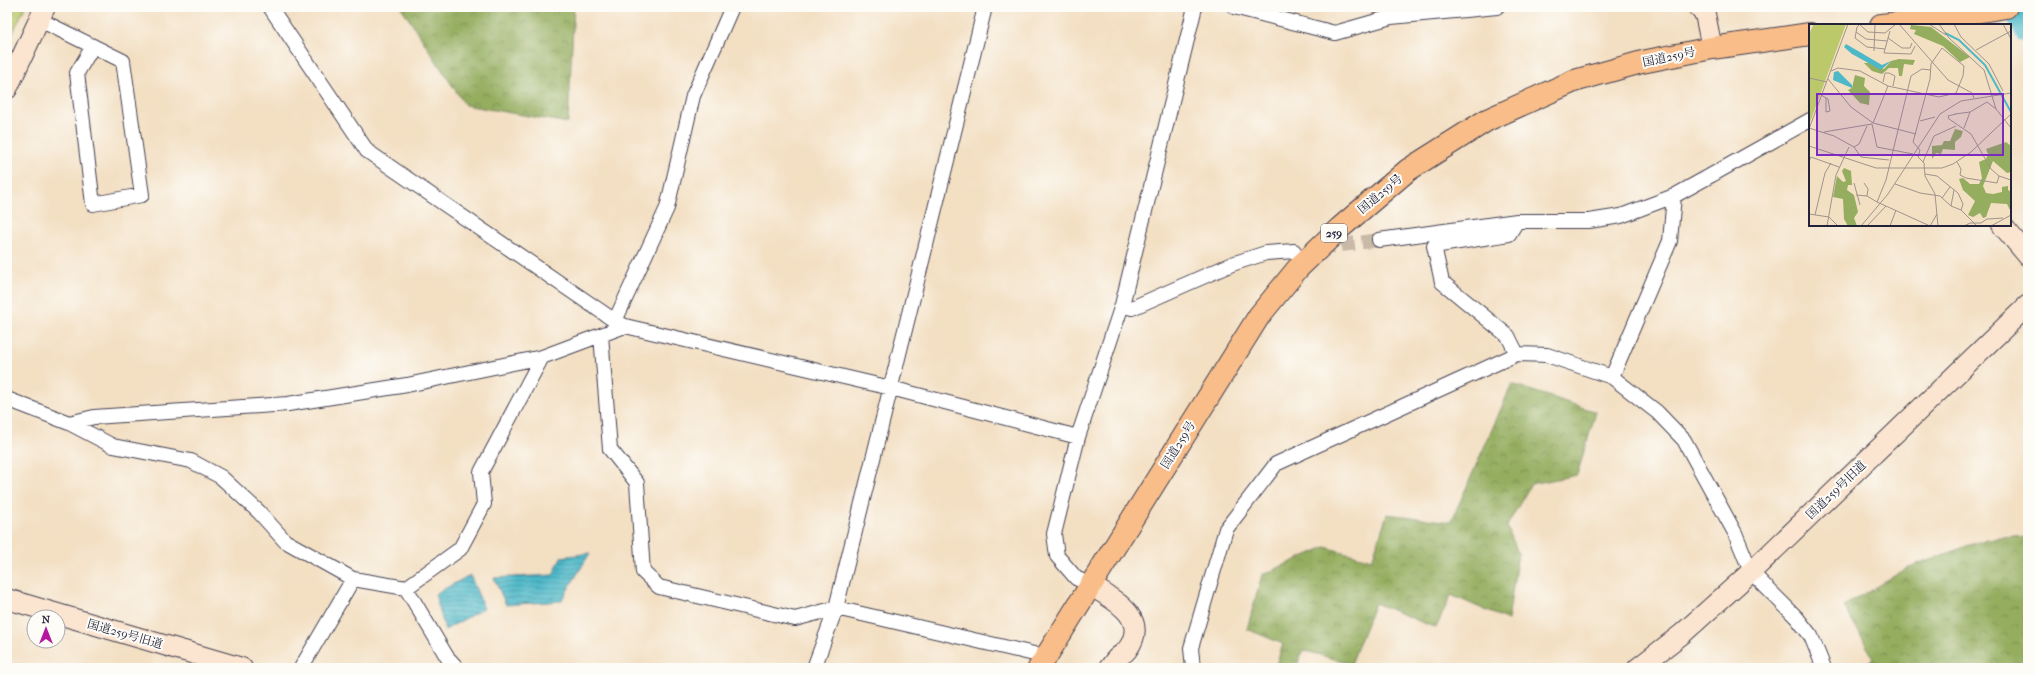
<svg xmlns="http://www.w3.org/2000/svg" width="2035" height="675" font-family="'IM FELL French Canon','Noto Serif JP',serif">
  <defs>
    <pattern id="forest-crowns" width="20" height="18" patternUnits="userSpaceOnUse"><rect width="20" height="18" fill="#94ad5f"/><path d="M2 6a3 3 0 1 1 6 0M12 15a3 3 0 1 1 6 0" fill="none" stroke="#788c50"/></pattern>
    <pattern id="park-crowns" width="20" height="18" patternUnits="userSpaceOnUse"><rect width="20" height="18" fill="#bbc96b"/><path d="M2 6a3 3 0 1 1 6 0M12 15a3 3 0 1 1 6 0" fill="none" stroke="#a0ac5e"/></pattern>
    <pattern id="water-rules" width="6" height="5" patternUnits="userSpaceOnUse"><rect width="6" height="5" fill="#4cb8c8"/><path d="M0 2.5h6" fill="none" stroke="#3f95a4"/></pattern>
  </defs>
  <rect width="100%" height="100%" fill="#fdfcf7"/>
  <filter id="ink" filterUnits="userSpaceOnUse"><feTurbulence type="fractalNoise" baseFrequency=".025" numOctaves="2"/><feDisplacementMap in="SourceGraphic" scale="8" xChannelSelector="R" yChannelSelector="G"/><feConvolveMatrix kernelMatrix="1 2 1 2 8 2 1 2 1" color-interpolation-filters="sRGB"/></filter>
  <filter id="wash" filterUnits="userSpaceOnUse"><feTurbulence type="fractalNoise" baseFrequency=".012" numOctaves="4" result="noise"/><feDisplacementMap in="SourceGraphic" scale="16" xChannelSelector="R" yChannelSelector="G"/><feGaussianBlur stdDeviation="0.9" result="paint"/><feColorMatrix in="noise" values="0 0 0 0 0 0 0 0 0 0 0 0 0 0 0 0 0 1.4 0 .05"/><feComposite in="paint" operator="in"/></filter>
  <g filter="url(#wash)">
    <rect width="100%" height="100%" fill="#f3dfc2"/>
    <path fill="url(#forest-crowns)" stroke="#5b684d" d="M401,7h173l-6,116 -103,-18z
      M1512,384l84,28 -19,63 -46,9 -24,42 11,27 -10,67 -57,-25 -15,33 -61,-25 -24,61 -48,-14 -7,18h-21l8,-24 -36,-15 15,-54 63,-28 47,13 15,-46 64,8z
      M2028,536v132h-168l14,-9 -30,-53 65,-39 78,-28z"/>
    <path fill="url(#park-crowns)" stroke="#6e7653" d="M7,7h18l-18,38z"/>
    <path fill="url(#water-rules)" stroke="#376d82" d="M590,553l-29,48 -55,4 -12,-27 59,-3 8,-18z
      M470,575l14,33 -39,22 -10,-36z"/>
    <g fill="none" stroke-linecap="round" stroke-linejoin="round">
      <path stroke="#4cb8c8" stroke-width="27" d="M2016,7l12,23"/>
    </g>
  </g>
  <g filter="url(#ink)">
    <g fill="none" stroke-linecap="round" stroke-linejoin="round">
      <path stroke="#c9b9a7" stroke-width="14" stroke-dasharray="14 7" stroke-linecap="butt" d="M1320,248l59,-8"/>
      <defs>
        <path id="street" d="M270,7l97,144 248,170 10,5 266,62 187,49
          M1234,7l101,26 56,-16 106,-10
          M38,19l85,42 19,134 -49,9 -16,-131 16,-27
          M1517,221l-8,13 -75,12 8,36 66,54 9,18
          M1379,240l138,-19h72l32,-5 53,-20 136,-76
          M1122,305l10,3 100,-44 34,-11 28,-2
          M615,321l52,-113 26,-112 39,-89
          M601,335l9,114 27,34 6,89 16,15 136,32 41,-11 198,46 11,5
          M1612,377l58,-136 4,-45
          M7,399l62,24 44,23 78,15 30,16 38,35 26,29 68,38 53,9 54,-39 24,-45 -3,-32 61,-115
          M69,423l25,-6 194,-13 119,-19 135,-28 83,-31
          M1090,585l-14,-7 -19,-22 -3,-22 24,-97 44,-132 73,-298
          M406,588l41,69 10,11
          M301,668l52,-89
          M814,668l22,-60 149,-601
          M1193,668l-2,-20 35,-119 50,-65 241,-110 30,1 65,22 45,35 27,28 51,93 16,39 46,46 14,18 13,32"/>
        <path id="secondary" d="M1698,7l7,7 7,34
          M7,89l38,-82
          M2002,225l26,31
          M1090,585c22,14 61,32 37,65 -3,4 -7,5 -10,8 -3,3 -5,7 -8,10
          M7,599l235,69
          M1638,668l44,-34 69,-62 277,-267"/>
        <path id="highway" d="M1881,25l45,-5 80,-13
          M1039,668l220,-352 40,-49 41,-39 68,-58 79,-50 87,-39 68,-19 70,-14 98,-14"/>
      </defs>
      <use href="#street" stroke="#413e4f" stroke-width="16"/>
      <use href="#secondary" stroke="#413e4f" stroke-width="22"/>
      <use href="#highway" stroke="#413e4f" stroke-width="24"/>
      <use href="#street" stroke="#fff" stroke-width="14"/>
      <use href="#secondary" stroke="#fce5d0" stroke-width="20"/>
      <use href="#highway" stroke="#f8bd89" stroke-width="22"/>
    </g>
  </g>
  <g text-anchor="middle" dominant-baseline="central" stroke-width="4" stroke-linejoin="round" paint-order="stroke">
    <rect fill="#fdfcf7" stroke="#646373" stroke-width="1" x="1321" y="224" width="26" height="18" rx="3"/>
    <g font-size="11" font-weight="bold" fill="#22223b">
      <text x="1334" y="233">259</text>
    </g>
    <g font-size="12" fill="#22223b" stroke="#fdfcf7">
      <text transform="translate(1669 57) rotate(-12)">国道259号</text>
      <text transform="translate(1380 194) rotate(-40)">国道259号</text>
      <text transform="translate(1178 445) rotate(-58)">国道259号</text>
      <text transform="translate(1836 490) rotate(-44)">国道259号旧道</text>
      <text transform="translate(125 634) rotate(16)">国道259号旧道</text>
    </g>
  </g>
  <g transform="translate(1809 24)">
    <rect width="202" height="202" fill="#f3dfc2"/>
    <path d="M102,1l20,2 39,30 -10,5 -17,-16 -29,-12 2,-4 -6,-1zM90,35l16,1 -2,5 -9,-1 -2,12h-3l-1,-8h-9l-7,6 -10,-3 -8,-8h5l15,6 7,-8zM46,51l10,3 -1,8 6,6 -1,13 -9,-2 -12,-13 4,-2zM146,105l8,2 -2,6 -6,5v8l-12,-1 -2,5 -5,-1 -4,6v-13l10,-1 2,-4h6zM197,118l5,4v26l-4,1 -14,-12 -10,25 3,7 7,1 9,-2v-5l6,-1v4l3,2v20l-4,-8 -16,-1 -5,14 -3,1 -3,-5 -7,4 -5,-2 7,-14 -12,-11 -4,-11 4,-1 7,6h9l3,-6 -3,-16 7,-3 2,-5 -2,-5zM35,144l7,3 1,14h-4l-1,5 7,5 4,17 -4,6 3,8h-9l-4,-7 -1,-20 -10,-2 4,-21 6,6 3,-1 -4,-10z" fill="#94ad5f"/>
    <path d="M5,0h32l-37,101v-91z" fill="#bbc96b"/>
    <path d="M37,20l36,21 9,-4 -10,9 -29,-16 -8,-7zM29,47l14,14v3l-19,-8 1,-8z" fill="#4cb8c8"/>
    <path fill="none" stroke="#4cb8c8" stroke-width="2" d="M136,9l14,7 26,25 26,47"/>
    <path fill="none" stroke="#9f938c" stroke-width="1" d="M50,0l9,8 17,1 11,-9M51,0l-3,3 -2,11 12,9 18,2 5,-18M62,0h14M90,0l49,56 24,13 2,5M120,0l17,11M130,0l10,14 35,32 12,39 15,19M145,0l7,13 28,27 14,27M194,0l8,15M47,8l10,7 21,2M79,14l14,10h8l2,-5M76,25l-1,4 27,1 4,-8M167,26l35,-19M65,27l1,-26M22,47l7,-3 22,3 28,15 51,11 17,-4 7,-17 1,-10M0,54l18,4M19,55l23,28 22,16 43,11M74,58l2,-9h4l6,3 -2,10M12,71l7,4 2,12 -4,1v-14M146,90l15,-2 17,-10 9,7M147,90l-8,2 1,3 22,15 20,35 8,7 12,4M111,97l15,-4M64,99l15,-37M63,100l5,23 36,7M0,104l25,8 20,11 5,-3 8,-18M155,104l6,-16M0,105l39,-105M15,108l48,-8M0,122l67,22h66l11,-4 18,-12 40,-38M45,123l7,10 28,3M0,137l2,-4 28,10M114,138l11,-26 22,-10M148,138l4,7 -1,6 6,3 31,5 2,-7M116,150l12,2 21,17 5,11 -2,6M45,159l6,22M55,159l4,6 -1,7M86,160l25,9 20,3 11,10 10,4 16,16M47,171l11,1 10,6M133,174l8,-11M142,182l3,-16M0,190l20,3 9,9M6,191l10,-42 6,-10M18,202l9,-51 13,-28M52,202l27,-32 52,-80 21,-13 50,-8M58,202l19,-20M81,202l6,-16M121,202l-53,-24 9,-22 25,-104 11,-7 9,1M121,202l7,-12M129,202l-3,-32 -10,-18 -1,-13 -6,-6 2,-7 -7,-8 17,-63 1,-15 11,-16 22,18M155,202l6,-3h11l6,-4 16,-1M182,202l20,-11"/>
    <path fill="#7b2cbf" fill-opacity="0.15" stroke="#7b2cbf" stroke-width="2" d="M8,70h186v61h-186z"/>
    <rect width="202" height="202" fill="none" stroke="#22223b" stroke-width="2"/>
  </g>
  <rect width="2035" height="675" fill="none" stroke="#fdfcf7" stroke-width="24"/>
  <g transform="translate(46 629)"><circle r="19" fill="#fdfcf7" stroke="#a5a5ac"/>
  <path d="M0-3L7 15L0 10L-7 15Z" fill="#b5179e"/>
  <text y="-6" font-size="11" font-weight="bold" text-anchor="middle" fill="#22223b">N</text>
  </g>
</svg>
